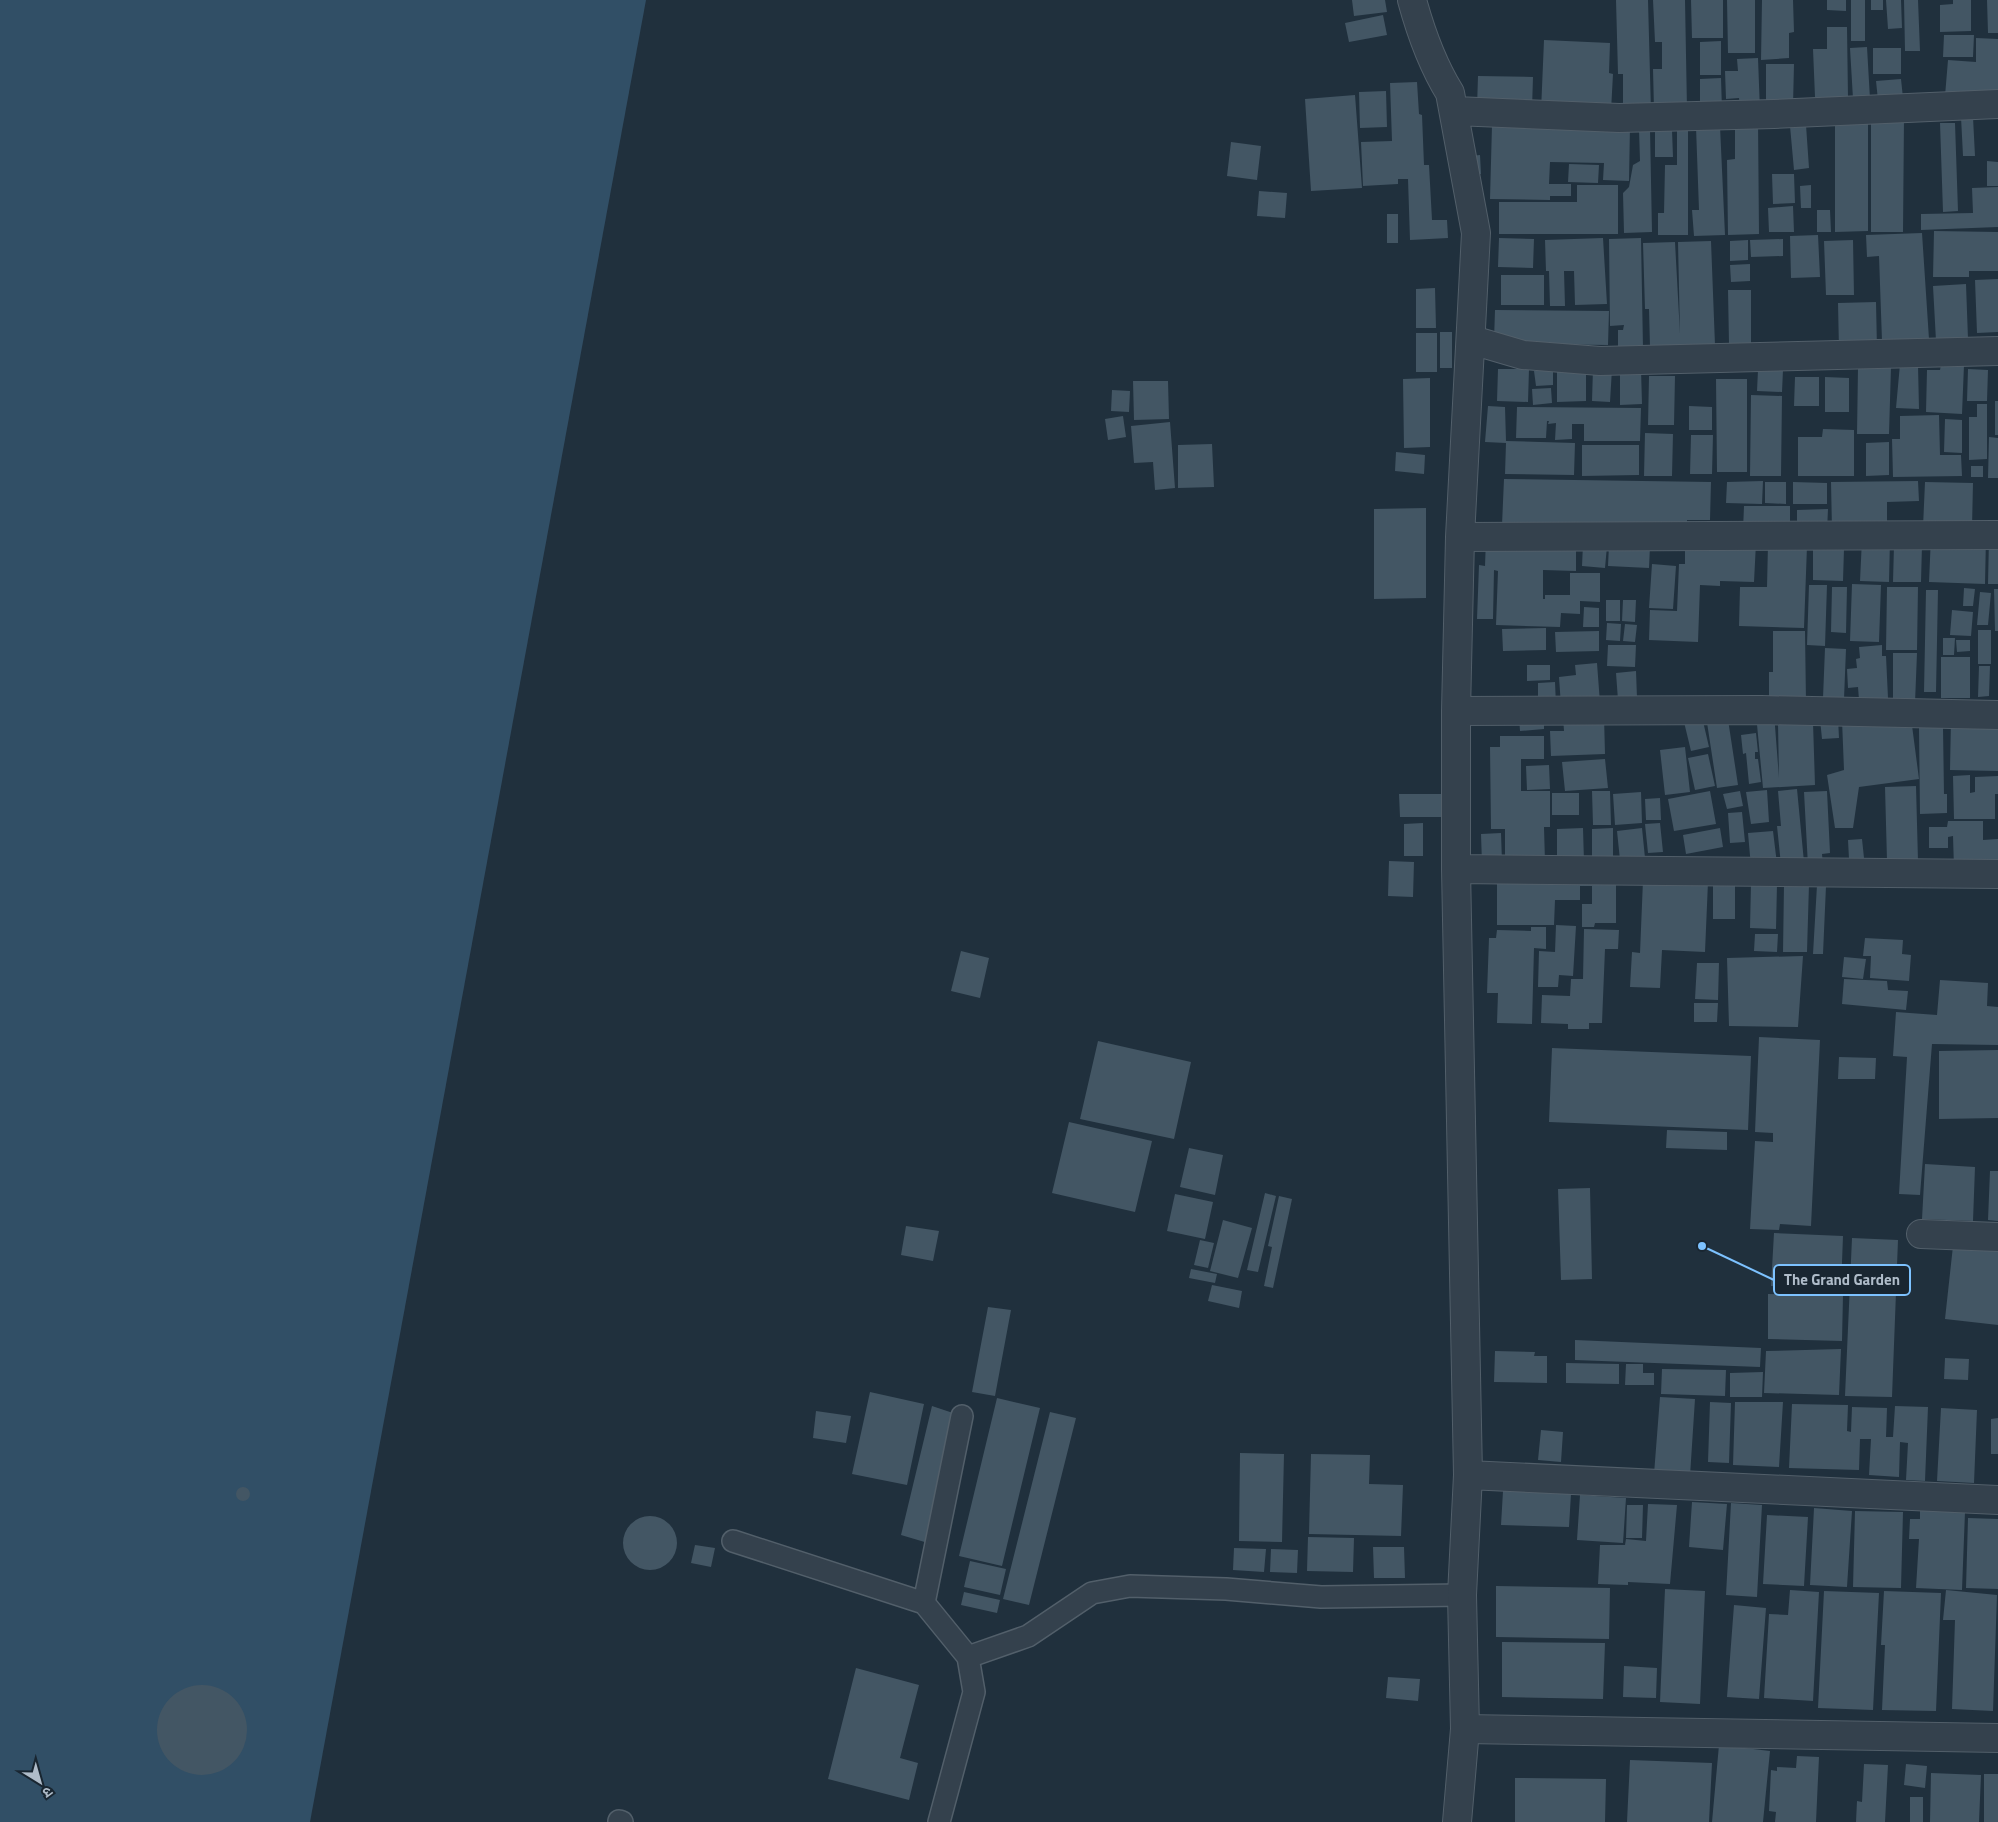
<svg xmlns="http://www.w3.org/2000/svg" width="1998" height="1822" font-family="'Titillium Web','Noto Sans Devanagari',sans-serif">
  <rect width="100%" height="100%" fill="#20303d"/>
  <path fill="#314f66" d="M0,0h646l-336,1822h-310z"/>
  <path fill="#435664" d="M1352,0h33l2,12 -33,4z
    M1616,0h32l3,112 -28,1v-39h-5z
    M1653,0h32l2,109 -33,1 -1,-41h9v-27h-7z
    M1691,0h32v38h-31z
    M1727,0h28v53h-27z
    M1762,0h31l1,32 -5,1v25l-28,2z
    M1827,0h19v11l-19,-1z
    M1851,0h14v41h-14z
    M1871,0h12v10h-12z
    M1886,0h15l1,28 -14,1z
    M1904,0h14l2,51h-15z
    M1953,0h18v31l-31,1v-27l13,-1z
    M1987,0h11v33h-10z
    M1383,15l4,20 -38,7 -4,-19z
    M1827,27h20l1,71 -33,-1 -2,-48h14z
    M1944,35h30l-1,22h-30z
    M1976,38l22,1v61l-53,-4 3,-36 28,2z
    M1544,40l66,3 -1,30 4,1 -2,37h-70z
    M1721,41v34h-21v-33z
    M1867,47l3,52h-17l-3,-51z
    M1873,48h28v26h-28z
    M1758,58l2,53 -20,1 -1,-14 -13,1 -1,-28h13l-1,-12z
    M1766,64h28l-1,42h-27z
    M1478,76l55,1 -1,32 -55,-2z
    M1721,78l1,32 -22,1v-32z
    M1901,79l2,19 -25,2 -2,-19z
    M1417,82l2,32 3,1 2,50h5l3,55h15l1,18 -38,2 -2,-61h-10v5l-35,2 -2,-44 31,-1 -2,-58z
    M1386,91l1,36 -27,1 -1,-36z
    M1355,95l7,93 -51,3 -6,-92z
    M1961,117h12l2,39h-12z
    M1871,118h33l-1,114h-32z
    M1735,120h23l1,114 -31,1 -1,-75 8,-1z
    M1940,123h15l3,88 -15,1z
    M1835,124h33v107l-33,1z
    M1492,125l138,1 -1,55 -26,-1 1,-17 -54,-1 -1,22h22v12h-21v4l-60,-1z
    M1806,125l3,43 -15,2 -4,-44z
    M1720,126l5,109 -31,1 -2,-26h7l-3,-83z
    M1639,129h11l2,103 -28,1 -1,-40 6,-6 4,-22 7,-4z
    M1655,130h17l1,27h-18z
    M1677,130h11v105h-30v-22h6l1,-48h12z
    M1231,142l30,4 -4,34 -30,-4z
    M1480,155l1,19 -8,1 -2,-19z
    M1987,161l11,1v24h-11z
    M1569,164l30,1 -1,18 -30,-1z
    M1772,174h22l1,29 -22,1z
    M1577,185h41v49h-119v-32h78z
    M1811,185v23h-10l-1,-22z
    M1998,187v40l-77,3v-16l52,-1 -1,-25z
    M1259,191l28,2 -2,25 -28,-2z
    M1793,206l1,26h-25l-1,-24z
    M1817,210h13l1,22h-14z
    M1387,214h11v29h-11z
    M1934,231l64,1v39h-29v6h-36z
    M1922,233l7,106 -47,2 -3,-85 -12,1 -1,-22z
    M1818,235l2,42 -29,1 -1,-42z
    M1499,238l35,1 -1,29 -35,-1z
    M1603,238l4,66 -32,1 -1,-34h-10l1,35h-15l-1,-35h-3l-1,-31z
    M1641,238l2,110 -25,1v-19h5l1,-5 -14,1 -1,-87z
    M1783,239v17l-32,1 -1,-17z
    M1748,240v20l-18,1v-20z
    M1853,240l1,55h-28l-2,-54z
    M1711,241l4,104 -65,2 -1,-38h-4l-2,-66 32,-1 5,92 -2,-92z
    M1750,264v17l-19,1 -1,-17z
    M1501,275h43v30h-43z
    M1998,279v53l-21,1 -2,-53z
    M1966,284l2,55 -32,2 -3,-55z
    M1435,288l1,40h-20v-39z
    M1728,290h23v54h-22z
    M1876,302l1,47 -38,1 -1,-47z
    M1495,310l114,1 -1,34 -89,-1 -25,-4z
    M1440,332h12v36h-12z
    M1416,333h21v39h-21z
    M1900,364l18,1 1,44 -23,-1z
    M1941,365h23l-2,49 -36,-2 1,-42h13z
    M1858,367h33l-2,67h-32z
    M1593,368l19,1 -2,33 -18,-1z
    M1498,369h31l-1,33 -31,-1z
    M1553,369v16l-17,1 -2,-15z
    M1620,369h21l1,35 -22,1z
    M1968,369l20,1 -1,31h-20z
    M1586,370v31l-29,1v-31z
    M1758,370h25l-1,22 -25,-1z
    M1649,376h26l-1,49h-26z
    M1795,377h24v29h-25z
    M1825,377l24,1v34h-24z
    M1430,378v69l-26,1 -1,-69z
    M1716,379h31v93h-30z
    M1133,381h35l1,38 -35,1z
    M1551,388l1,15 -19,2 -1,-16z
    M1112,390l18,1 -1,21 -18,-1z
    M1751,395l31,1 -1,80h-31z
    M1995,401h3v34h-3z
    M1977,404h10v55l-18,1v-43h8z
    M1488,406l17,1 1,34 69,2 -1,32 -69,-1 1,-31 -21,-1z
    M1689,406l23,1v23h-23z
    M1517,407l124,1 -1,33h-56v-17h-12v15l-17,1 1,-17 -8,1 1,-3h-2l-1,17h-30z
    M1939,415l1,40h21l1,21 -69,1 -1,-38h8v-23z
    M1123,416l3,21 -18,3 -3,-21z
    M1945,419l17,1v33l-18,-1z
    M1170,422l5,66 -20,2 -2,-28 -19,1 -3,-37z
    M1823,429l31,1v46h-56v-39h24z
    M1645,433l28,1 -1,42h-28z
    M1691,435h22l-1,39h-22z
    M1989,437l9,1v40h-10z
    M1889,442v33l-23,1v-33z
    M1212,444l2,43 -36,1v-43z
    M1582,445h57v30l-57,1z
    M1396,452l29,3 -1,19 -29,-3z
    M1971,466h12v11h-12z
    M1504,479l207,3 -1,38h-23v13l-185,-8z
    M1763,481l-1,23 -36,-1 1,-21z
    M1918,481l1,20 -32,1v27l-55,1 -1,-48z
    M1765,482h21v22l-21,-1z
    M1793,482l34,1v21h-34z
    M1925,482l48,1 -1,45 -49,-1z
    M1744,506h46v25l-47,-1z
    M1426,508v90l-52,1v-90z
    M1828,509l-1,22 -30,-1v-20z
    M1931,536l55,1 -1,47 -56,-2z
    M1486,538l90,1v32l-33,-1v29h2v-4h25v-22h30v29l-20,-1v13l-19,-1 -1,14 -64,-2 2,-54 -4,-1 -1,49h-16l2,-54 6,1z
    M1989,538h9v46h-10z
    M1862,539l28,1 -1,42 -29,-1z
    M1685,540l71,3 -2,39 -34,-1v5l-20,-1 -2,57 -49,-2 1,-30 27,1 2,-47h6z
    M1583,544l24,2 -2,22 -23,-2z
    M1768,544l39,2 -3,82 -65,-2 1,-39h27z
    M1609,545l41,1 -1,22 -41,-2z
    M1894,545h28l-1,37h-28z
    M1813,549h31l-1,32 -30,-1z
    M1652,564l24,2 -3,43 -24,-1z
    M1852,584l29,1 -2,57 -29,-1z
    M1809,585h18l-2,61 -18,-1z
    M1832,587h15l-1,46 -15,-1z
    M1887,587h31l-1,63h-31z
    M1964,588l11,1 -2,17h-10z
    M1994,589h4v42h-3z
    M1926,590h12l-2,102h-12z
    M1980,592l11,1 -3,32h-11z
    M1606,600h14v21h-14z
    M1623,600h13l-1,22 -13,-1z
    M1584,607l15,1v19h-16z
    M1952,610l21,2 -2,24 -21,-1z
    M1607,623l14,1 -1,17 -14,-1z
    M1625,624l12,1 -2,17 -12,-1z
    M1546,628v22l-43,1 -1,-22z
    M1978,630h13v34h-13z
    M1599,631v20l-43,1 -1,-20z
    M1773,631h32l1,71h-37v-30h4z
    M1943,638h12l-1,17h-11z
    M1956,640h14v11l-13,1z
    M1608,645h28l-1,22 -28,-1z
    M1882,645v11h4l2,42 -29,2 -1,-13 -10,1 -1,-19 10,-1 -1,-9 4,-1 -1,-11z
    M1825,648l21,1 -2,50 -21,-1z
    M1893,653h24l-2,50 -22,-1z
    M1941,657h29v41h-29z
    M1597,663l3,40 -39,3 -2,-29 17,-2 -1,-10z
    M1527,665h23v15l-23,1z
    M1979,666h11l-1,30 -11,1z
    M1636,671l1,27 -19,2 -2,-27z
    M1555,682l1,23 -18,-8v-14z
    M1910,710l9,69 -60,8 -6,41h-18l-8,-53 17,-5 -2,-50z
    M1727,713l11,72 -21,3 -11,-72z
    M1774,713l5,65 -1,-55 35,-1 2,63 -52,3 -7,-74z
    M1544,716v13l-24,2 -1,-14z
    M1604,716l1,38 -54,2 -1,-25h14l-1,-14z
    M1702,717l7,30 -18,4 -7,-29z
    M1838,718l1,20 -17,1 -2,-20z
    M1951,719h47v52l-48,-1z
    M1919,727h24l1,67h3v19l-27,1z
    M1756,733l2,19h-3v7h3l3,23 -12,2 -3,-31 -3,1 -2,-19z
    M1500,736h44v23h-23v32h29v36h-6l1,35 -40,1v-34h-14l-1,-82h10z
    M1685,747l5,45 -25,3 -5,-45z
    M1708,754l7,32 -20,4 -7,-32z
    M1605,759l3,29 -43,3 -3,-29z
    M1549,765l1,24 -23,1 -1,-24z
    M1970,775v18l5,-1v-15l23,-1v18h-3v25h-41l-1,-43z
    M1916,786l2,75h-31l-2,-74z
    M1797,789l7,73 -23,3 -4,-39h4l-3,-35z
    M1767,790l2,32 -18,2 -5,-32z
    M1592,791h18l1,34h-18z
    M1710,791l6,33 -42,7 -6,-32z
    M1740,791l3,15 -16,3 -4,-15z
    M1827,791l3,62 -8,1 1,11 -15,1 -4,-74z
    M1641,792l1,31 -27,2 -2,-31z
    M1552,793h27v22h-27z
    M1399,794h44v23h-43z
    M1660,798l1,22h-15l-1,-21z
    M1742,812l3,30 -15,1 -2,-30z
    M1948,821h35v19l15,-1v27l-44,2 -1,-32 -5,1v11h-19v-21h18z
    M1423,823v33h-19v-32z
    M1660,823l3,29 -15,1 -3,-29z
    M1583,828l1,34h-27v-33z
    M1613,828v31h-21v-30z
    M1642,828l3,30 -25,2 -3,-29z
    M1720,828l3,19 -37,7 -3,-19z
    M1773,831l4,33 -26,3 -3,-34z
    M1501,833l1,29 -20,2 -1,-30z
    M1862,839l2,19 -15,1 -1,-19z
    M1389,861l25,1 -1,35 -25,-1z
    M1497,871l119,1v51h-21l-1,4h-12v-23h10v-18h-12v14h-25l-1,25h-57z
    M1643,880l65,2 -3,70 -43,-2 -2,38 -30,-1 2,-35 8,1z
    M1751,883l26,1 -1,45 -26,-1z
    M1784,884h25l-2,68h-24z
    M1713,885h22v34h-22z
    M1817,885l9,1 -3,68h-10z
    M1556,925l20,1 -3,50 -14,-1 -1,12h-20l1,-36 16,1z
    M1531,927h15v22l-12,-1 -2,76 -35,-1 1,-30h-11l2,-55h7l1,-8 34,1z
    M1584,929l35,1 -1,19h-13l-3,74h-13v6h-21v-5l-27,-1 1,-28 28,1 1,-17h12z
    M1755,934h23l-1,18 -23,-1z
    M1865,938l38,2 -1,14 9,1 -2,26 -39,-3 1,-22h-8z
    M961,951l28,7 -9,40 -29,-7z
    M1803,956l-5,71 -69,-1 -2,-68z
    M1844,957l22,2 -3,20 -21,-2z
    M1697,963h22l-1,37 -23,-1z
    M1844,979l43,2 1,9 20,1 -2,19 -64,-6z
    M1940,980l48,3 -1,23 11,1v38l-66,-1 -12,151 -21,-1 8,-137 -14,-1 3,-44 41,3z
    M1694,1003h24l-1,19h-23z
    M1759,1037l61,3 -9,186 -31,-2 -1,6 -29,-1 5,-88 18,1v-9l-18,-1z
    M1098,1041l93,21 -17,77 -94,-20z
    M1552,1048l199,8 -3,74 -199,-8z
    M1998,1050v68l-59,1v-68z
    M1839,1057l37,1 -1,21h-37z
    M1069,1122l83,19 -17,71 -83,-19z
    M1667,1130l60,2v18l-61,-2z
    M1189,1148l34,7 -8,40 -35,-8z
    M1925,1164l50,3 -2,54 -51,-2z
    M1990,1171h8v50l-10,-1z
    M1590,1188l2,91 -31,1 -3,-91z
    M1265,1193l11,3 -18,76 -11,-2z
    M1175,1194l38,8 -8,37 -38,-8z
    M1279,1196l13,3 -19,89 -9,-2 8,-39 -4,-1z
    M1223,1220l29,8 -14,50 -28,-7z
    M906,1226l33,5 -6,30 -32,-6z
    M1774,1233l69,3 -2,53 -70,-3z
    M1852,1238l46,2 -6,157 -47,-1z
    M1200,1240l14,3 -6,25 -14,-3z
    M1953,1246l45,5v74l-53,-6z
    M1191,1269l26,5 -2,9 -26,-5z
    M1212,1285l30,6 -3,17 -31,-7z
    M1768,1294l75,1 -1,46 -74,-2z
    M988,1307l23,3 -16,86 -23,-4z
    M1575,1340l186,8 -1,19 -185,-7z
    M1841,1349l-2,46 -75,-2 2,-42z
    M1495,1351l40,1 -1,4h13v27l-53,-1z
    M1945,1358l24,1 -1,21 -24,-1z
    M1566,1363l53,1v20l-53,-1z
    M1626,1364h17v9h11v12h-29z
    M1662,1369l64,1 -1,26 -64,-2z
    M1763,1372l-1,25h-32v-24z
    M870,1392l54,12 -17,81 -55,-11z
    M1660,1397l35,2 -5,77 -36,-2z
    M997,1398l43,10 -38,158 -43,-10z
    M1710,1402l21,1 -2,60 -21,-1z
    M1735,1402h48l-4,65 -46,-2z
    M1792,1404l56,1 -1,26 4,1 1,-25 35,1 -1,29h7l2,-31 33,1 -3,74 -19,-1 2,-37 -8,-1 -1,35 -30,-2 2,-36h-11l-1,31 -70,-2z
    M932,1406l27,9 -31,128 -27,-8z
    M1941,1408l36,2 -3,73 -37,-2z
    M816,1411l35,5 -5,27 -33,-5z
    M1050,1412l26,6 -47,187 -26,-6z
    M1998,1418v36h-7v-35z
    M1541,1430l22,2 -2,30 -23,-2z
    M1240,1453l44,1 -2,88 -43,-1z
    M1311,1454l59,1 -1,29 34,1 -2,51 -92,-2z
    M236 1494a7 7 0 1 1 14 0a7 7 0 1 1-14 0Z
    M1503,1491l68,3 -2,33 -68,-2z
    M1580,1495l46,3 -3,45 -46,-3z
    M1692,1502l35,2 -4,46 -34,-3z
    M1731,1503l31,2 -5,92 -31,-2z
    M1648,1504l29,1 -7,79 -42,-2v3l-30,-1 2,-39h25l1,-6 20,2z
    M1627,1505h16l-1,33h-16z
    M1814,1508l38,3 -5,76 -37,-2z
    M1920,1510l45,2 -3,78 -46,-2 3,-49h-10l1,-20h10z
    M1855,1511l48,1 -2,76 -48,-1z
    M1767,1515l41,2 -4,69 -41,-2z
    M623 1543a27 27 0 1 1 54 0a27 27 0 1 1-54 0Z
    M1968,1518l30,1v70l-32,-1z
    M1308,1537l46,1 -1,34 -46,-1z
    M695,1545l20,3 -4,19 -20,-4z
    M1373,1547h31l1,31h-31z
    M1234,1548l32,1 -2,23 -31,-2z
    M1271,1549l27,1 -1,23 -27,-1z
    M970,1561l36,8 -6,26 -36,-8z
    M1496,1586l114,2 -1,51 -113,-2z
    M1665,1589l40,2 -5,113 -40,-2z
    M1790,1590l29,2 -6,109 -49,-3 5,-84 19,1z
    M1946,1590l51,5 -4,116 -41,-2 3,-89h-12z
    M1824,1591l55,2 -6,117 -55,-2z
    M1884,1591l57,2 -5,118 -54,-1 3,-65h-4z
    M964,1592l36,8 -3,13 -36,-8z
    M1734,1605l32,3 -7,91 -32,-2z
    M1502,1642l103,1 -2,56 -101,-2z
    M1624,1666l33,2 -1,30 -33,-1z
    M856,1668l63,17 -19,73 18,5 -9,37 -81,-21z
    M1388,1677l32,2 -2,22 -32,-3z
    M157 1730a45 45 0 1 1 90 0a45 45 0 1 1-90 0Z
    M1719,1745l51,6 -7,71h-51z
    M1797,1756l22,1 -3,65h-41l1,-10 -7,-1 2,-41 6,1v-4l19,1z
    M1630,1760l82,3 -3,59h-82z
    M1864,1764l24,1 -3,57h-29l1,-21 5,1z
    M1906,1764l21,2 -2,22 -21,-3z
    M1931,1773l50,2 -2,47h-49z
    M1984,1774h14v48h-14z
    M1515,1778l91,1 -1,43h-90z
    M1910,1797h13v25h-13z"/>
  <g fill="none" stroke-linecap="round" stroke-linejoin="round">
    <defs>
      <path id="lane" d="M733,1541l191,62 44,54 6,35 -35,130
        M924,1603l38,-187
        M968,1657l60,-21 64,-43 38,-7 96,3 95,8 141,-2
        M619,1821l3,1"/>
      <path id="street" d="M1412,0c9,33 20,64 38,93l26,140 -16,304 -4,174v158l12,606 -6,120 3,134 -8,93
        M1455,111l164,7 155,-4 224,-10
        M1472,340l51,15 77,6 398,-10
        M1460,537l538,-2
        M1456,711l305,-1 237,5
        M1456,869l542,5
        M1921,1234l77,3
        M1468,1475l530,25
        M1465,1729l533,9"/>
    </defs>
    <use href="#lane" stroke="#525f6a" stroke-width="24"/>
    <use href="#street" stroke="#525f6a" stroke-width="30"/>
    <use href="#lane" stroke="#34414d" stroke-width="21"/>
    <use href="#street" stroke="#34414d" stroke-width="28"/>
  </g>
  <path fill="none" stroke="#7dc2ff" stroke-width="2" d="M1702 1246L1774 1280"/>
  <circle fill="#7dc2ff" stroke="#192631" stroke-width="2" cx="1702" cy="1246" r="5"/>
  <rect fill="#192631" stroke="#7dc2ff" stroke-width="2" x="1774" y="1265" width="136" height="30" rx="5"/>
  <g font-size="15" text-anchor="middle" font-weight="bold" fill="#afbcc9">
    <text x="1842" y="1285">The Grand Garden</text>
  </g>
  <g transform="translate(40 1782) rotate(143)" stroke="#192631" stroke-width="4" paint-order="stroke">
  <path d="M0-4L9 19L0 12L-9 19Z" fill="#afbcc9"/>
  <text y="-8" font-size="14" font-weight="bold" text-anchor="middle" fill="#afbcc9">उ</text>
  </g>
</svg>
